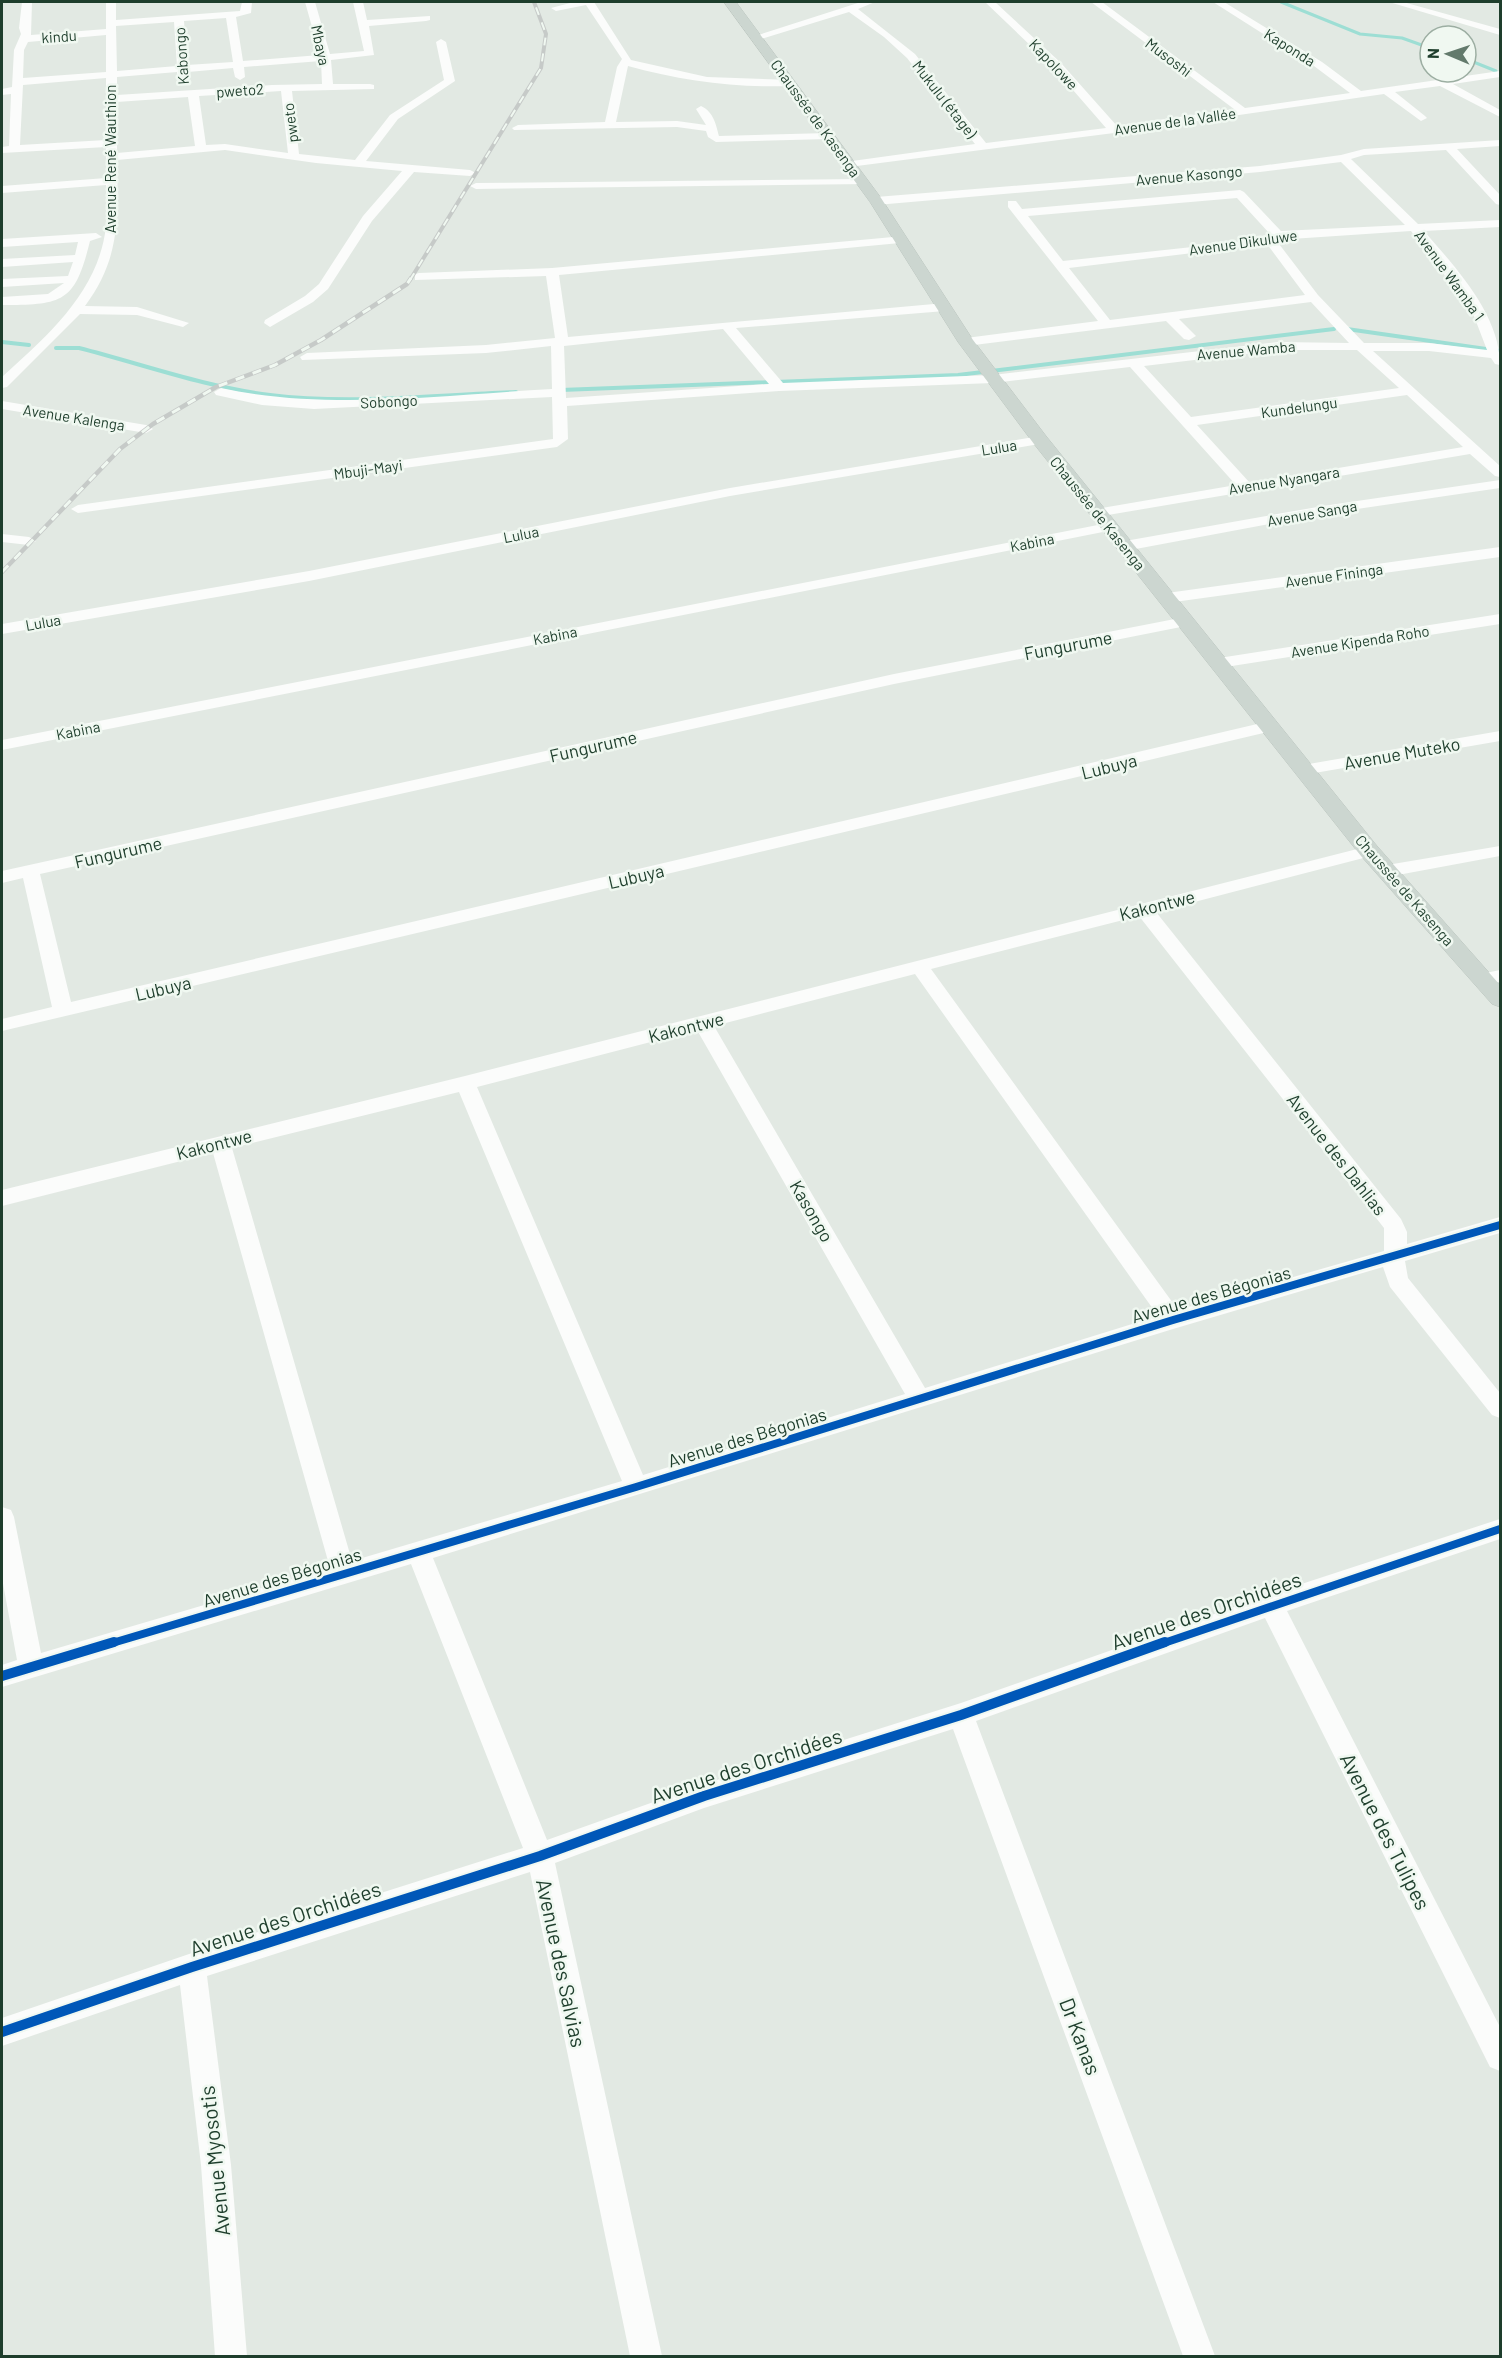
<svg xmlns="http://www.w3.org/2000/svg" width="1502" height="2358" font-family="Barlow,sans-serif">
  <rect width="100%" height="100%" fill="#e2e9e3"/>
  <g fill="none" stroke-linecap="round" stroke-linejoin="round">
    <path stroke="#9dded4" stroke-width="3" d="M1281,2l79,32 42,4 28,10
      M1466,59l30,12"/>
    <path stroke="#9dded4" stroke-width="4" d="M1347,329l153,22
      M2,342l27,3
      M56,348h23c63,16 126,39 191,47 81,10 164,0 246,-3
      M561,390l397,-15 376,-46"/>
    <defs>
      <path id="major" d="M724,2h12l145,196 92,142 73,96 331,410 123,139v22l-8,-3 -131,-148 -327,-412 -76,-102 -88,-140z"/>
    </defs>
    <use href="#major" stroke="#bbc5bf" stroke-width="1"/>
    <path fill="#fbfcfb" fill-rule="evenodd" d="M22,2h10l-1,33 75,-6v-27h10v18l124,-9 2,-9h10l-1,11 -15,4 7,44 77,-6 -15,-53h10l15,52 34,-3 -11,-49h10l4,18 63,-4v4l-4,1 -57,5 5,29 -43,5 2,24h37l4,1v4l-82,2 7,63 56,6 35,-45 54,-35 -8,-38 5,-3 5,3 9,39 -57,38 -32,42 104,9 6,3 -6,3 -56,-4 -42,49 -44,68 -15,13 -43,25 -6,-4 1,-3 40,-24 14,-12 44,-68 39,-45 -86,-8 -91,-13 -108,10c1,56 4,98 -32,146l52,1 52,16 -6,4 -46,-12 -57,-1 -73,73 -5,1v-11c45,-41 97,-85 104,-151 1,-13 0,-27 0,-41l-104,8v-7l104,-8v-31l-104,6v-6l7,-1 2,-52 -9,1v-6l10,-2 2,-37 7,-16 -2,-6zM226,18l7,44 -46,3 -3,-44zM174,22l3,44 -60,5 -1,-45zM106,35v37l-83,6 1,-28 4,-8zM321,61l1,23 -50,1 -155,10v-18l60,-5 1,9 5,3 5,-3v-9l45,-4 2,9 5,3 5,-3 -1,-10zM106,78v62l-86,5 3,-60zM281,91l7,62 -63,-9 -19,1 -7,-49zM188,97l7,49 -78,7v-51z
      M574,2h20l37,58 76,17 84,3 5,3 -5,3c-56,2 -109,-5 -163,-20l-12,56 61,-1 29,4 -10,-16 5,-3c13,6 15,19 18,30l109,-3 6,3 -6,3 -112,3 -8,-5 -2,-6 -29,-4 -163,3 -2,-2 6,-3 87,-3 12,-55 5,-8 -36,-54 -30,6 -5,-3z
      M861,2h14l-17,7 57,45 71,89 120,-15 -53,-61 -68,-65h10l66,61 56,63 117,-17 -143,-107h11l143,106 105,-15 -36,-27 -101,-64h11l98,60 39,29 139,-20v6l-47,7 47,26v7l-60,-31 -45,6 30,24 2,2 -6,3 -37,-27 -270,39 -265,34 -4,-1v-4l130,-18 -68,-86 -23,-21 -35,-25 -88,27 -9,-2z
      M1389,2h14l97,27v6z
      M1500,140v6l-43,3 43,46v10l-4,-1 -50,-54 -82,5 -13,4 67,65 82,-4v7l-76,4c31,36 76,83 76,134l-5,-1 -4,-6 -62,-7h-56l127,115v11l-5,-1 -25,-22 -374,63 -5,-1 -2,-3 2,-3 5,-1 140,-24 -106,-118 -137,16 -214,8 -212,15 1,33 -11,8 -479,66 -7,-4 7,-4 475,-66 -1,-42 -238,12 -52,-4 -46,-10 -2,-3 7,-4c106,23 223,7 331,1l-1,-43 -65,7 -184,7 -2,-3 7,-4 179,-8 69,-7 -9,-62 -131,4v-6l4,-1 133,-5 352,-32v6l-4,1 -341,32 9,62 377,-34 6,4 -6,4 -209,17 47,55 210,-8 285,-33 71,1 -38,-41 -132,17 17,17 -7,4 -5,-1 -18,-18 -200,25 -7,-4 7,-4 132,-17 -90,-114v-6h8l6,8 218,-19 4,2 37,39 124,-6 -64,-63 -81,10 -384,33 -6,-4 6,-4 384,-31 81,-11 23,-6zM1237,198l33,36 -13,6 -194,21 -35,-45zM1411,231l61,80 15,39 -58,-7h-65l-46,-48 -42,-55zM1267,244l38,51 -195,25 -41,-52zM723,329l46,55 -203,14 -2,-52zM1278,350h79l42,38 -208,29 -47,-51zM1407,395l56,52 -213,36 -53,-58z
      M862,179l6,3 -2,2 -390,5 -6,-3 6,-3z
      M96,233l6,4 -12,4c-15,61 -26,64 -88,64v-8l46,-3 16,-11 -62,4v-8l66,-3 5,-14 -71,5v-8l73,-4 3,-13 -76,5v-8z
      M2,401l144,24 7,4 -7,4 -144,-24z
      M1040,436l5,1v6l-315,53 -421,85 -307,53v-10l307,-53 421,-83z
      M1500,480v8l-177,26 -198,37 -8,-5 8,-5 198,-35z
      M1108,523l7,4 -2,3 -1111,220v-10z
      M2,534l27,3 7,4 -7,4 -27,-3z
      M1500,547v10l-333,46 -8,-5 8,-5z
      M1500,614v10l-281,44 -8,-5 8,-5z
      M1185,617l8,5 -2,3 -297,59 -854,190 31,128 1199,-281 8,5 -2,4 -1274,301v-12l50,-12 -29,-129 -21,5v-12l892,-197z
      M1500,731v10l-197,34 -9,-5 9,-5z
      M1369,846l6,1 3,4 -3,4 -219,57 245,307 6,13v12l93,-27v16l-95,28 3,17 92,115v25l-8,-3 -102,-128 -7,-20 -210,62 -740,229 114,282 157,-56 257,-81 310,-109 229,-75v20l-213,72 213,416v44l-10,-4 -225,-449 -289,103 239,635h-32l-230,-627 -249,79 -149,55 107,493h-32l-100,-484 -323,104 24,189 16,191h-32l-14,-191 -21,-180 -178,61v-28l190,-65 331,-105 -112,-284 -409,123v-22l15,-5 -15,-82v-71l9,3 3,7 27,136 289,-85 -117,-415 -211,53v-16l463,-114zM1139,916l245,312v23l-206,59 -247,-341zM915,974l243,342 -233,72 -211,-362zM697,1030l208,364 -262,81 -166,-388zM459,1092l163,389 -270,80 -120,-413z
      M1500,846v10l-113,21 -9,-6 9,-6z
      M1500,970v12l-17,3 -7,-2 -3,-4 3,-4z"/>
    <use href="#major" fill="#ccd6d0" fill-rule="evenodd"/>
    <defs>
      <path id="rail-far1" d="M410,280l131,-212 5,-34 -12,-32"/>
      <path id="rail" d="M2,572l118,-123 33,-25 63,-37 59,-22 46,-25 86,-56 4,-6"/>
    </defs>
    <use href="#rail-far1" stroke="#c6cac8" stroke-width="4"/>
    <use href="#rail" stroke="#c6cac8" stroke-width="4.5"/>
    <use href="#rail-far1" stroke="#f0f8f1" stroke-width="2" stroke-dasharray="8" stroke-linecap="butt"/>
    <use href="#rail" stroke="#f0f8f1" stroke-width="3" stroke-dasharray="9" stroke-linecap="butt"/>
    <defs>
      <path id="cycleway-far1" d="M109,1644l527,-157 537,-167 327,-95
        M1161,1644l339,-115"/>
      <path id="cycleway" d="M2,1676l112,-34
        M2,2032l190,-65 348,-111 164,-60 257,-81 204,-73"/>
    </defs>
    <use href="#cycleway-far1" stroke="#f0f8f1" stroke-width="12"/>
    <use href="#cycleway" stroke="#f0f8f1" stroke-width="14"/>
    <use href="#cycleway-far1" stroke="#0057b8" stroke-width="8"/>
    <use href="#cycleway" stroke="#0057b8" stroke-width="10"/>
  </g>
  <g text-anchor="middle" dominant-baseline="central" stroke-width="5" stroke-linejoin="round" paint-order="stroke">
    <g font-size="15" fill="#1e3e2c" stroke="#f0f8f1">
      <text transform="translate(59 36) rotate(-4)">kindu</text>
      <text transform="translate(321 45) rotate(78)">Mbaya</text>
      <text transform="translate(1290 47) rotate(32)">Kaponda</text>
      <text transform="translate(181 56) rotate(-94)">Kabongo</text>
      <text transform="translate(1169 57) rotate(37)">Musoshi</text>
      <text transform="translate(1054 64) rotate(47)">Kapolowe</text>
      <text transform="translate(240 90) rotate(-4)">pweto2</text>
      <text transform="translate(945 99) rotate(52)">Mukulu (étage)</text>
      <text transform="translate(816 118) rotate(54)">Chaussée de Kasenga</text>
      <text transform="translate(1175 121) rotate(-8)">Avenue de la Vallée</text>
      <text transform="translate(290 123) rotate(-97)">pweto</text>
      <text transform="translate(110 159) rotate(-90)">Avenue René Wauthion</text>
      <text transform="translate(1189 175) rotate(-5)">Avenue Kasongo</text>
      <text transform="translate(1243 242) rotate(-8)">Avenue Dikuluwe</text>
      <text transform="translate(1450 275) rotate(54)">Avenue Wamba 1</text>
      <text transform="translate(1246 350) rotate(-5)">Avenue Wamba</text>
      <text transform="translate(389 401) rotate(-3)">Sobongo</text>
      <text transform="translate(1299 407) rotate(-8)">Kundelungu</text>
      <text transform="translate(74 417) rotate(9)">Avenue Kalenga</text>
      <text transform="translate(999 447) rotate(-9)">Lulua</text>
      <text transform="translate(368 469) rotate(-8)">Mbuji-Mayi</text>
      <text transform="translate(1284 480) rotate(-9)">Avenue Nyangara</text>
      <text transform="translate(1098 513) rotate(51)">Chaussée de Kasenga</text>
      <text transform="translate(1312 513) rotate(-10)">Avenue Sanga</text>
      <text transform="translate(521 534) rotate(-11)">Lulua</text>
      <text transform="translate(1032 542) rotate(-11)">Kabina</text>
      <text transform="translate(1334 575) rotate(-8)">Avenue Fininga</text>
      <text transform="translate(43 622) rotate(-10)">Lulua</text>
      <text transform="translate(555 635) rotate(-11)">Kabina</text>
      <text transform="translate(1360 641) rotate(-9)">Avenue Kipenda Roho</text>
      <text transform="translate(78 730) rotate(-11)">Kabina</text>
      <text transform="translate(1405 890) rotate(49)">Chaussée de Kasenga</text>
    </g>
    <g font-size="18" fill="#1e3e2c" stroke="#f0f8f1">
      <text transform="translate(1068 645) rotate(-11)">Fungurume</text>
      <text transform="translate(593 746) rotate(-13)">Fungurume</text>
      <text transform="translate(1402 753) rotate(-10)">Avenue Muteko</text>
      <text transform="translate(1109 766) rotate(-14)">Lubuya</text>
      <text transform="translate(118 852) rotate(-13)">Fungurume</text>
      <text transform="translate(636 876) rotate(-13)">Lubuya</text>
      <text transform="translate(1157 905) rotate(-14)">Kakontwe</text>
      <text transform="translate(163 988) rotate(-13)">Lubuya</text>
      <text transform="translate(686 1027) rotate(-14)">Kakontwe</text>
      <text transform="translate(214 1144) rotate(-14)">Kakontwe</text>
      <text transform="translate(1337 1154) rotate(52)">Avenue des Dahlias</text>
      <text transform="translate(812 1211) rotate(60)">Kasongo</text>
      <text transform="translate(1211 1294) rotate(-16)">Avenue des Bégonias</text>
      <text transform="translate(747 1437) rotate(-17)">Avenue des Bégonias</text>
      <text transform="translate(282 1577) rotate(-17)">Avenue des Bégonias</text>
    </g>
    <g font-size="21" fill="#1e3e2c" stroke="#f0f8f1">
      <text transform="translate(1206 1610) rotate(-19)">Avenue des Orchidées</text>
      <text transform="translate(746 1765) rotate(-18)">Avenue des Orchidées</text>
      <text transform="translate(1386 1831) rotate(63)">Avenue des Tulipes</text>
      <text transform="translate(285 1918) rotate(-18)">Avenue des Orchidées</text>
      <text transform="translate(562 1963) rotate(78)">Avenue des Salvias</text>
      <text transform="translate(1081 2036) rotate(69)">Dr Kanas</text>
      <text transform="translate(214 2161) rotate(-96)">Avenue Myosotis</text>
    </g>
  </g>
  <rect width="1502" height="2358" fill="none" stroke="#1e3e2c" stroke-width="6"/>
  <g transform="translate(1448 54) rotate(272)"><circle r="28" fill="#f0f8f1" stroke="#9caea2" stroke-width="1.5"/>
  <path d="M0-4.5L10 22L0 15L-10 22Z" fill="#637a6c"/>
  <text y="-9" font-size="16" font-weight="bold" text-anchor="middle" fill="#1e3e2c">N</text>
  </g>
</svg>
